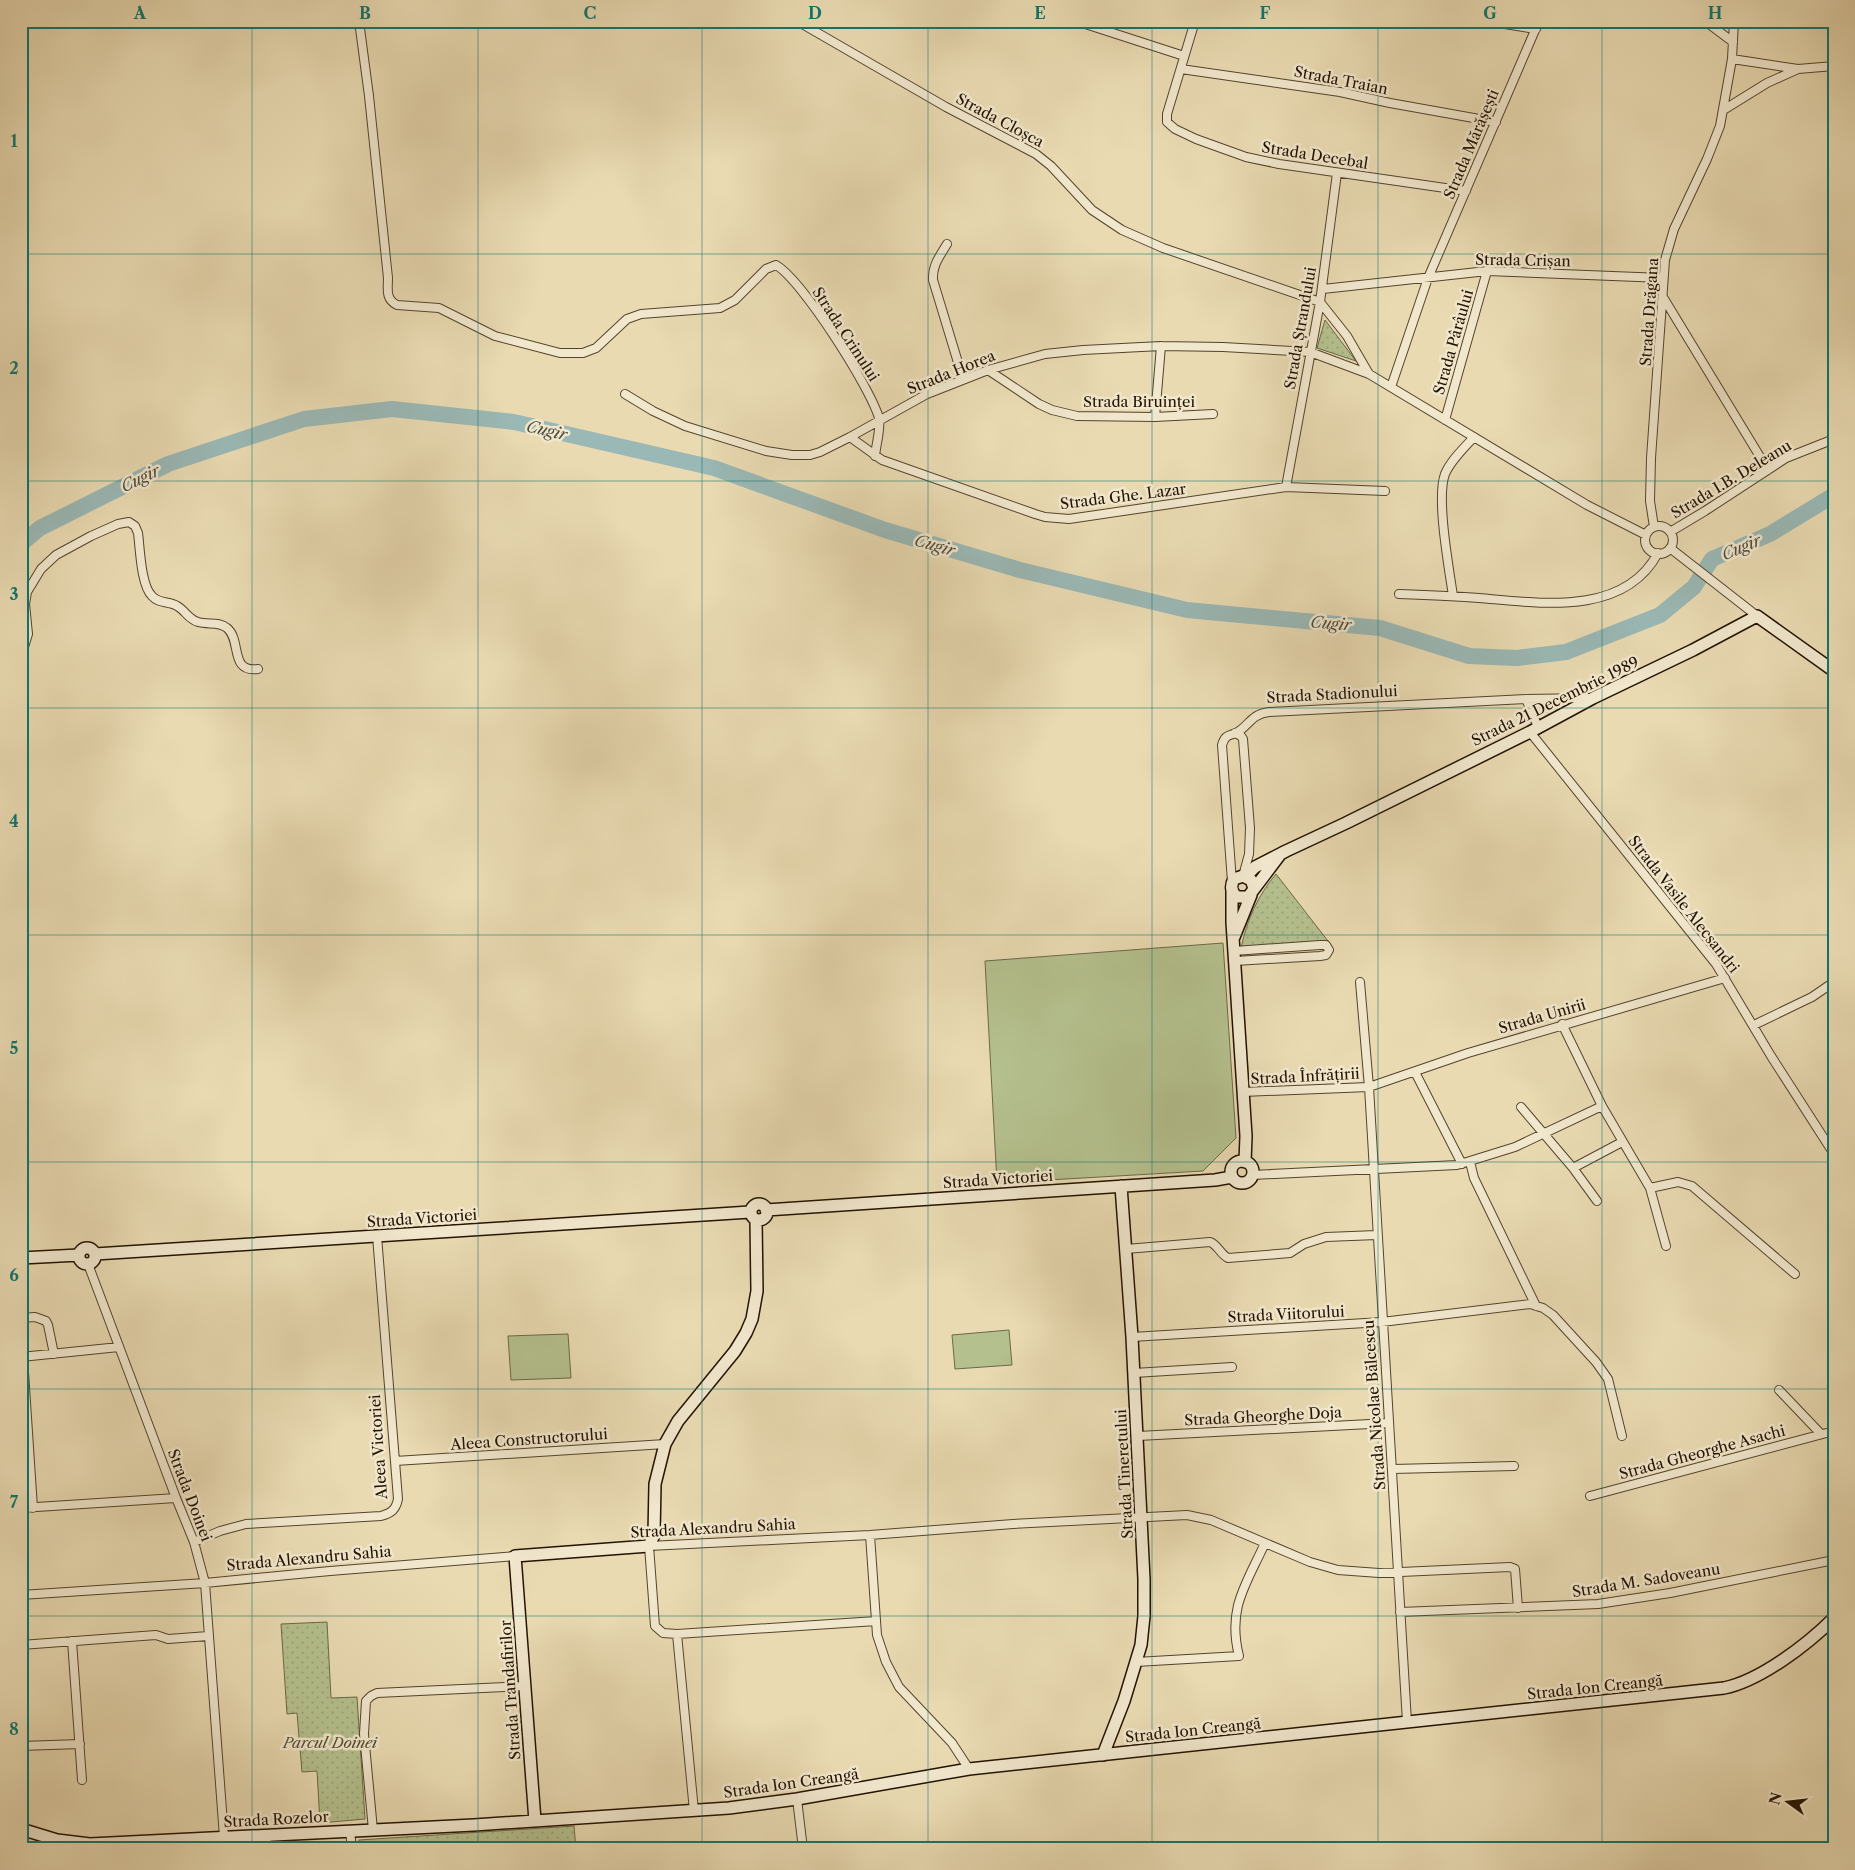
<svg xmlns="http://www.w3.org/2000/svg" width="1855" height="1870" font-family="'Libre Caslon Text',serif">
  <defs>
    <pattern id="grass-dots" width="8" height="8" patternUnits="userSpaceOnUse" patternTransform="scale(1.25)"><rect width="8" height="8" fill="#b4c08e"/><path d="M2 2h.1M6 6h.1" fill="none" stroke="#9aa479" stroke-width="1.8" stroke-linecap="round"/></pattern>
  </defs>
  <rect width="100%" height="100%" fill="#e9dab2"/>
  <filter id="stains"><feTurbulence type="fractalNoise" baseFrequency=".004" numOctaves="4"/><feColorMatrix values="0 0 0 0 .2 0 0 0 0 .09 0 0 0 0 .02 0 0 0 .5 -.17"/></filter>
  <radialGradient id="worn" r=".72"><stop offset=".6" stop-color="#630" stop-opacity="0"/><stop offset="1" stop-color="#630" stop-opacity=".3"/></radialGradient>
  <path fill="url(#grass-dots)" stroke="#6c6947" d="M1325,320l31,41 -39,-13z
    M1276,874l52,67 -87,7c6,-28 17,-53 35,-74z
    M327,1622l4,76 26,-1 8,122 -45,4 -3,-52 -15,1 -5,-59 -10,1 -6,-90z
    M574,1826l2,23h-217v-9z"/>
  <path fill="#b4c08e" stroke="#6c6947" d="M1223,943l13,195 -33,33 -206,12 -12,-222z
    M1009,1330l3,35 -57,4 -3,-34z
    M568,1334l3,44 -60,2 -3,-44z"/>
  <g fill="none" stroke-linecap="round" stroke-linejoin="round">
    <path stroke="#9ab8b5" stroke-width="16" d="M21,544l19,-16 128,-64 136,-45 88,-10 122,13 200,46 171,62 135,40 167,40 193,18 89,28 48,2 49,-6 94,-37 34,-28 18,-28 58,-25 64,-39"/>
    <defs>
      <path id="street" d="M359,21l10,75 19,182c0,11 -3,21 9,27l42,3 56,28 65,17h23l13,-5 31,-29 14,-5 79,-6 15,-8 31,-31 10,-4c26,15 94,122 103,153 2,10 -3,27 -4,38
        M797,21l149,86 90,47 15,12 41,44 30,20 41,18 157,54 27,34 22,38
        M1076,21l108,35
        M1195,21l-28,93v8l8,7 21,10 50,18 33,7 187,27
        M1486,21l50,8
        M1705,21l28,21
        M1732,59l66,10
        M1181,69l159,23 50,11 106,19
        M1725,109l42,-26 31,-14 36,-3
        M947,244c-7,12 -15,21 -14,36l30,99
        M1323,289l164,-18 176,7
        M1663,297l105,173
        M988,370l51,34 13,6 25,6 78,1 58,-3
        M1391,387l37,-109 111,-257
        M625,394l28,17 32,15 81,25 26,4h18l10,-3 30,-15 77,-43 61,-24 57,-16 38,-4 78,-4 62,1 87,5 59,22 218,131 59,30
        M1155,417l6,-71
        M1445,420l42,-149
        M850,437l32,23 153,54 10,3 24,2 217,-32 99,4
        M1286,487l34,-185 17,-129
        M1645 540a14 14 0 1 1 28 0a14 14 0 1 1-28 0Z
        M1654,527l-4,-26 1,-43 14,-198 9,-31 33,-70 13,-33 12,-67 2,-38
        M1670,532l35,-21 81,-53 48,-19
        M1670,548l87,68
        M1399,594c27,1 54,2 80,4 60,5 145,19 179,-45
        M1453,596c-4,-28 -17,-98 -8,-122 6,-14 19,-26 29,-37
        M21,648l3,-1 4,-13 -3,-30 2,-12 14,-23 15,-14 35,-19 27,-12 11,-2 6,4 3,7c2,15 3,53 14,63 7,8 17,5 25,10 8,4 11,13 21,16 10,3 21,-1 29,6 15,12 2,45 31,41
        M1526,699l12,28
        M1530,732l186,232 55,92 63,98
        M1235,733l6,3 2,3 7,89 -1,26 -6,22
        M1232,882l-10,-137c3,-10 6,-9 14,-12 13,-7 15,-19 33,-21l257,-13 65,-1
        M1234,951l86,-6h6l3,5 -3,5 -6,1 -85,5
        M1360,982l9,105 38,635
        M1562,1024l40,82 48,82 16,58
        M1754,1025l58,-28 22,-15
        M1415,1072l47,92
        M1243,1092l126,-5 99,-34 257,-75
        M1521,1107l52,61 24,33
        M1470,1162l4,16 62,128
        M1573,1168l49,-26
        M1252,1175l205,-10 58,-18 87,-41
        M1650,1188l28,-6 14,4 103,88
        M1126,1249l84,-7c8,3 10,12 18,16l62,-5 14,-9 22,-7 51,-2
        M88,1264l88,234 18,44 11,41 19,254
        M21,1318l14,-1 11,4 2,4 6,29
        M1132,1337l250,-15 148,-18 13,4 10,7 43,47 12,17 14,57
        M21,1357l98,-10
        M23,1357l10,151
        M1134,1373l98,-6
        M1779,1390l42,44
        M1138,1436l251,-13
        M395,1461l270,-17
        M1393,1469l121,-3
        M1590,1496l244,-65
        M21,1508l155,-10
        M870,1535l7,100 9,27 13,25 53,56 17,26
        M194,1542l26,-11 26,-7 135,-8c11,-3 15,-7 17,-17l-21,-263
        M21,1595l184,-12 125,-12 185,-15
        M1400,1612l198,-8 72,-11 164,-33
        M876,1621l-199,13 -14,-1 -8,-7 -6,-80 221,-11 143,-11 174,-9 24,5 99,42 28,8 41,3 131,-6 5,2 3,39
        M677,1634l17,177
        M72,1641l10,139
        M21,1645l135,-10 12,4 40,-3
        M1136,1662l103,-6c-12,-48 7,-71 26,-113
        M21,1746l59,-2
        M797,1799l6,50
        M373,1830l-9,-96 2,-33 5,-5 6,-3 148,-7
        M350,1831l2,18
        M266,1835l1,14"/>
      <path id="secondary" d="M1246,876l9,-9 31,-16 60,-28 184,-91 63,-34 100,-48 64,-34 77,55
        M1254,888l-3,-8 -8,-4 -9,3c-4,7 -3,13 3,18h11l31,-41
        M1232,892v30l14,214 -1,26
        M1234,937l17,-42
        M1231 1172a11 11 0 1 1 22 0a11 11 0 1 1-22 0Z
        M751 1212a8 8 0 1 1 16 0a8 8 0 1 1-16 0Z
        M766,1210l449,-30 17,-3
        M79 1256a8 8 0 1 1 16 0a8 8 0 1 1-16 0Z
        M95,1254l655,-42
        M21,1258l58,-3
        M1103,1755l21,-54 17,-56 3,-29v-37l-12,-242 -11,-151
        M535,1821l-20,-265 134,-10 5,-11 1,-51 10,-40 13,-23 57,-70 11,-18 6,-14 5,-28 -1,-71
        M21,1829l36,11 33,4 384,-19 255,-17 68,-9 172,-30 755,-81c36,-7 84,-44 110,-70"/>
    </defs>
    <use href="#street" stroke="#54442c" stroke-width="10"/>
    <use href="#secondary" stroke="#231200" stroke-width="14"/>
    <use href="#street" stroke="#f1e7cd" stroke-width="8"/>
    <use href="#secondary" stroke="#f1e7cd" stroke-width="11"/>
  </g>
  <path fill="none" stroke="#0f766e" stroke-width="1" stroke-opacity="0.55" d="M252,21v1828M478,21v1828M702,21v1828M928,21v1828M1152,21v1828M1378,21v1828M1602,21v1828M21,254h1813M21,481h1813M21,708h1813M21,935h1813M21,1162h1813M21,1389h1813M21,1616h1813"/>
  <g text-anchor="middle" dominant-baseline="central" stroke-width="5" stroke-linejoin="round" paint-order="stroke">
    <g font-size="15" fill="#231200" stroke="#f1e7cd">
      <text transform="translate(1341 80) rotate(11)">Strada Traian</text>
      <text transform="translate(1000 120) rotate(28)">Strada Cloșca</text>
      <text transform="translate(1471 144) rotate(-67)">Strada Mărășești</text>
      <text transform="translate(1315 155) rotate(9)">Strada Decebal</text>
      <text transform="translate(1523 260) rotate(1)">Strada Crișan</text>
      <text transform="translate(1649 312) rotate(-86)">Strada Drăgana</text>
      <text transform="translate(1300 328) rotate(-80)">Strada Ștrandului</text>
      <text transform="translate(846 334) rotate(57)">Strada Crinului</text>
      <text transform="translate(1453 342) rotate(-74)">Strada Pârâului</text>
      <text transform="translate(951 372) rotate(-22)">Strada Horea</text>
      <text x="1139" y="401">Strada Biruinței</text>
      <text transform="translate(1731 479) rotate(-31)">Strada I.B. Deleanu</text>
      <text transform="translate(1123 496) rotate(-7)">Strada Ghe. Lazar</text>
      <text transform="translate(1332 694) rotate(-3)">Strada Stadionului</text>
      <text transform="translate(1555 701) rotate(-26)">Strada 21 Decembrie 1989</text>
      <text transform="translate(1684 904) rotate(52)">Strada Vasile Alecsandri</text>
      <text transform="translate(1542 1016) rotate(-16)">Strada Unirii</text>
      <text transform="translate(1305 1076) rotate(-3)">Strada Înfrățirii</text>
      <text transform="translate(998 1179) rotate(-4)">Strada Victoriei</text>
      <text transform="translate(422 1218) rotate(-4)">Strada Victoriei</text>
      <text transform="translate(1286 1314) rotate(-3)">Strada Viitorului</text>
      <text transform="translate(1374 1405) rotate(-94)">Strada Nicolae Bălcescu</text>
      <text transform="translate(1263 1416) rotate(-3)">Strada Gheorghe Doja</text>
      <text transform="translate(529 1439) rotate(-4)">Aleea Constructorului</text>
      <text transform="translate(378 1447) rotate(-94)">Aleea Victoriei</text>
      <text transform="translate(1702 1452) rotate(-15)">Strada Gheorghe Asachi</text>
      <text transform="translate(1124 1474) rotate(-93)">Strada Tineretului</text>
      <text transform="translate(190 1495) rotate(69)">Strada Doinei</text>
      <text transform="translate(713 1528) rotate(-3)">Strada Alexandru Sahia</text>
      <text transform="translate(309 1558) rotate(-5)">Strada Alexandru Sahia</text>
      <text transform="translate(1646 1580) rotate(-9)">Strada M. Sadoveanu</text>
      <text transform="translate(1595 1687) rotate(-6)">Strada Ion Creangă</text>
      <text transform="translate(510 1690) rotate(-94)">Strada Trandafirilor</text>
      <text transform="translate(1193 1730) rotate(-6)">Strada Ion Creangă</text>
      <text transform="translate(791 1783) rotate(-8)">Strada Ion Creangă</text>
      <text transform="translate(276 1819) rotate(-3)">Strada Rozelor</text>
    </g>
    <g font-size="15" font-style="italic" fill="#564f32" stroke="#f1e7cd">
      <text x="330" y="1742">Parcul Doinei</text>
    </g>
    <g font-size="16" font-style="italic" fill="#4d4c3f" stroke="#f1e7cd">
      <text transform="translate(547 430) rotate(13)">Cugir</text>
      <text transform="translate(140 478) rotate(-26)">Cugir</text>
      <text transform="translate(935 545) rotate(16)">Cugir</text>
      <text transform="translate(1741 547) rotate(-23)">Cugir</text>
      <text transform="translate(1331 623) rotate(5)">Cugir</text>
    </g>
  </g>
  <rect width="1855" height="1870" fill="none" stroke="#e9dab2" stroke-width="55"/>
  <g transform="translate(1788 1802) rotate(285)" stroke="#f1e7cd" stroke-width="4" paint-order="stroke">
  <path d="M0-4L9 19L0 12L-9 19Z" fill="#231200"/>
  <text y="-8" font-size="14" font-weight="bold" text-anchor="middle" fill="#231200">N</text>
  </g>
  <rect x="28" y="28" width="1800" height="1814" fill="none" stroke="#0f766e" stroke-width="2"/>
  <g font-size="16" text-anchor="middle" font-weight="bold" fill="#0f766e">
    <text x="140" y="19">A</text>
    <text x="365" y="19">B</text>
    <text x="590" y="19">C</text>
    <text x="815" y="19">D</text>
    <text x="1040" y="19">E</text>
    <text x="1265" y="19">F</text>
    <text x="1490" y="19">G</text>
    <text x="1715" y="19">H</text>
    <text x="14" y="147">1</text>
    <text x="14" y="374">2</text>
    <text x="14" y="600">3</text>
    <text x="14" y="827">4</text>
    <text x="14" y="1054">5</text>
    <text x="14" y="1281">6</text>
    <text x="14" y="1508">7</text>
    <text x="14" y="1735">8</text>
  </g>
  <rect width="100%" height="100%" filter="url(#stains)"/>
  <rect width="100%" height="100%" fill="url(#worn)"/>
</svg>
